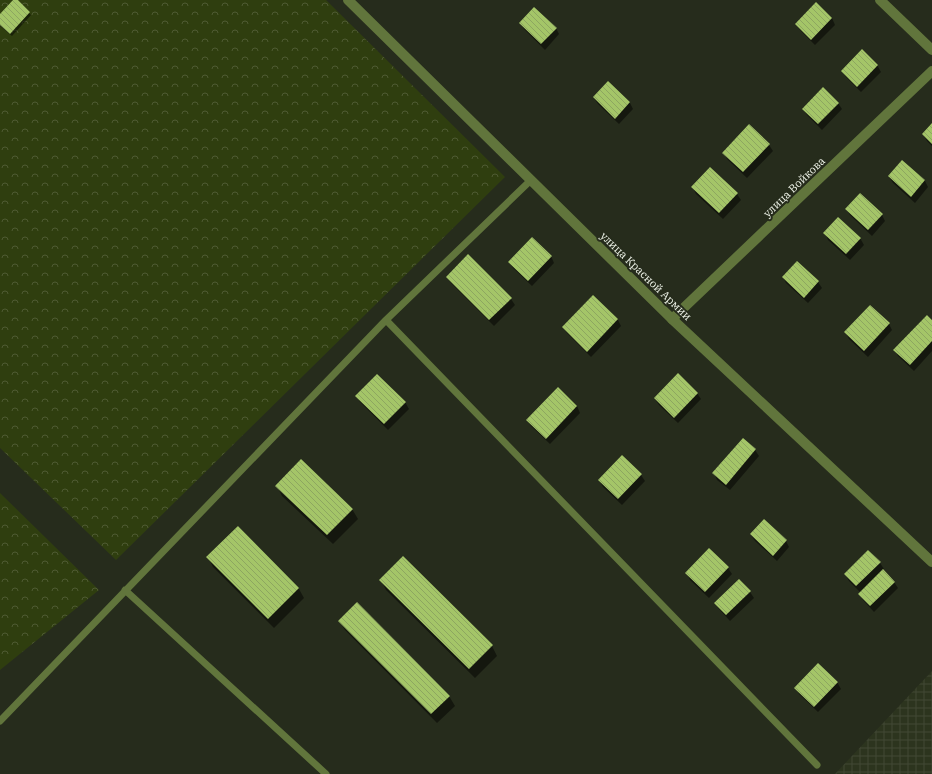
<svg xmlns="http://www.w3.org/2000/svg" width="932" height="774" font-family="'IBM Plex Serif',serif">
  <defs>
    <pattern id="industrial-grid" width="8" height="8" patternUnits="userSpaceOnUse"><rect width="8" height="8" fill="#2c341e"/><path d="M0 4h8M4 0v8" fill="none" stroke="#414834"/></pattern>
    <pattern id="park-crowns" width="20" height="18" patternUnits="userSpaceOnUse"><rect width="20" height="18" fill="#2f3e0f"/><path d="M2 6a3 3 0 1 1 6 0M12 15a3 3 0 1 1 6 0" fill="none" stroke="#4e5a32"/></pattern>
    <pattern id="building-back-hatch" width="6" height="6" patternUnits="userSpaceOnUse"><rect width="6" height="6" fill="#a4c568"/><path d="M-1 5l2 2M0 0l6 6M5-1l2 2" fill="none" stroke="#8da660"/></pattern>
  </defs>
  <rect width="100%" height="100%" fill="#262c1c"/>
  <path fill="url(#industrial-grid)" d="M932,671v103h-97z"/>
  <path fill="url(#park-crowns)" d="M0,0h326l179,177 -389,383 -116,-112z
    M0,493l99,97 -99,80z"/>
  <path fill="#0007" d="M14,0h2l15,15 -19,21 -12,-10v-11z
    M832,18l3,7 -20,20 -15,-15 -4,-6z
    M520,23l36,5 3,6 -14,16 -21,-21z
    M877,65l4,7 -20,20 -15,-15 -4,-6z
    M608,83l22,20 3,6 -14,15 -21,-20 -4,-6z
    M838,103l4,6 -20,21 -15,-15 -4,-6z
    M932,125v21l-5,-5 -4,-7z
    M769,145l4,6 -26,27 -20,-19 -3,-6z
    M902,161l23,20 3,6 -13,16 -22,-20 -4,-6z
    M693,188l44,6 4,6 -18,19 -27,-25z
    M846,209l36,6 3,6 -13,15 -22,-21z
    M825,233l35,5 4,7 -14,15 -22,-20z
    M551,256l3,7 -22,23 -19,-18 -4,-6z
    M797,262l21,20 4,6 -14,15 -22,-20 -3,-6z
    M447,277l64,22 4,6 -21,21 -43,-43z
    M593,296l25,24 3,6 -30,31 -24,-24 -4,-6z
    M932,321v30l-18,20 -16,-15 -3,-6z
    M889,324l3,6 -24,27 -19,-18 -3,-6z
    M697,393l4,6 -23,24 -19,-18 -4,-6z
    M357,396l48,6 4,7 -21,21 -28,-28z
    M577,406l3,7 -30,31 -19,-18 -4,-6z
    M743,439l12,11 4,6 -29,34 -13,-10 -3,-7z
    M641,475l4,6 -23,24 -19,-18 -4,-7z
    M277,486l75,23 6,10 -25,25 -51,-48z
    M238,528l61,61 5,9 -30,30 -61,-61 -5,-10z
    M751,535l35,6 3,6 -12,14 -22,-20z
    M709,550l19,18 4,6 -23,24 -19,-18 -3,-7z
    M880,563l4,6 -2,1 12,12 4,6 -24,24 -11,-12 -4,-6 2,-1 -12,-12 -4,-7z
    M381,580l111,66 5,10 -22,22 -89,-88z
    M750,592l4,6 -24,23 -11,-12 -4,-6z
    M339,621l110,75 6,10 -18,17 -92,-93z
    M837,682l4,7 -23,23 -19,-18 -3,-6z"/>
  <path fill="url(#building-back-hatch)" d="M13,0h5l12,12 -20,22 -10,-9v-11z
    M816,2l16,16 -21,22 -16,-16z
    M534,7l23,21 -16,16 -22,-21z
    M862,49l16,16 -21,22 -16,-16z
    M608,81l22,21 -15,17 -22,-22z
    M823,87l16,16 -21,21 -16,-15z
    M932,123v21l-10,-10z
    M749,124l21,20 -27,28 -21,-19z
    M902,160l23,20 -14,17 -23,-21z
    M710,167l28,26 -19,20 -28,-26z
    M860,193l23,21 -15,16 -23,-21z
    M838,217l23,21 -15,16 -23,-21z
    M532,237l20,19 -24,25 -20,-19z
    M468,254l44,44 -23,22 -43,-43z
    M797,261l22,20 -15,17 -22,-21z
    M593,295l25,24 -31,33 -25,-25z
    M870,305l20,18 -26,28 -20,-19z
    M927,315l5,5v21l-22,24 -17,-15z
    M678,373l20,20 -24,25 -20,-20z
    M377,374l29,28 -22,22 -29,-28z
    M558,387l19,19 -31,33 -20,-19z
    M743,438l13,11 -30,36 -14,-12z
    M622,455l20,19 -24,25 -20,-19z
    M301,459l52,50 -26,26 -52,-49z
    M764,519l23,21 -14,16 -23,-22z
    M238,526l61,62 -31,31 -62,-62z
    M709,548l20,19 -24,25 -20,-19z
    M868,550l13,12 -25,24 -12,-12z
    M403,556l90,89 -24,24 -90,-89z
    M883,569l12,13 -25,24 -12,-12z
    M739,579l12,12 -25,24 -12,-12z
    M357,602l93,94 -19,18 -93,-93z
    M818,663l20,19 -24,25 -20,-19z"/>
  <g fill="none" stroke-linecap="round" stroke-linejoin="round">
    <path stroke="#61753c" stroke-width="7" d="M386,320l431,445
      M125,590l201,184
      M0,721l386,-401 145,-140"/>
    <path stroke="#61753c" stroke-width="10" d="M880,0l52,50
      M672,319l260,-248"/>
    <path stroke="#61753c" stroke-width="10" d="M348,0l324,319 260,243"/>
  </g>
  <g text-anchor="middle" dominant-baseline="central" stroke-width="4" stroke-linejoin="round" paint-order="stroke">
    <g font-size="11" fill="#f1f6eb" stroke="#262c1c">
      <text transform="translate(794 187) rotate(-44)">улица Войкова</text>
      <text transform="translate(646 276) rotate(44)">улица Красной Армии</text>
    </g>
  </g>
</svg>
